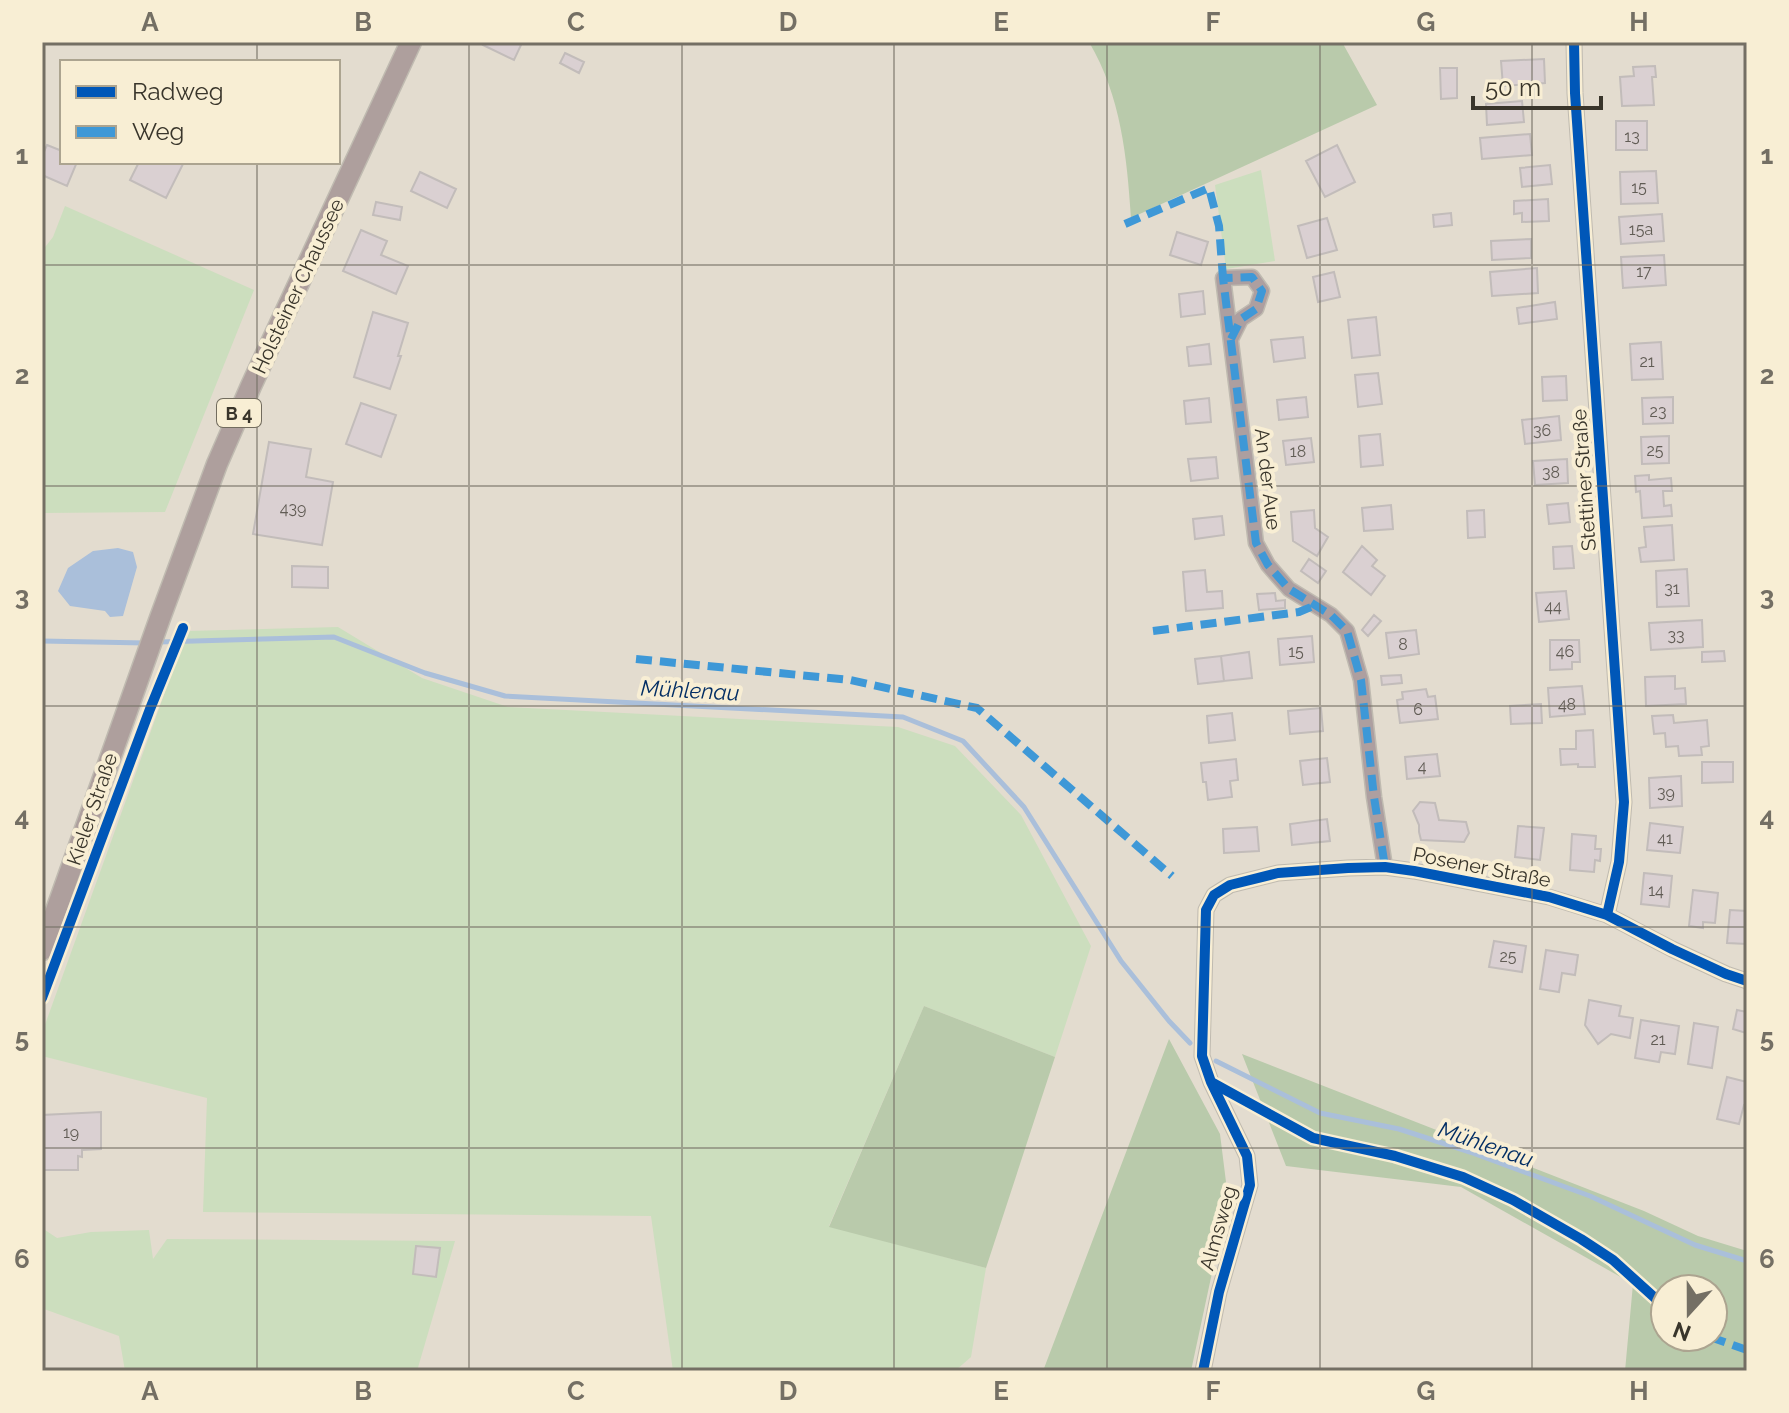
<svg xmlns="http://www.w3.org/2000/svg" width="1789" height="1413" font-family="Raleway,sans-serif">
  <rect width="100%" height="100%" fill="#e3dccf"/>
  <path fill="#ccdebe" d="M1261,170l14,91 -49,8 -11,-84z
    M65,206l189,84 -89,222 -123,1v-262l11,-14z
    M338,627l84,51 86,29 390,20 57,19 66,69 70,131 -36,111 -131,-51 -95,220 157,42 -15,89 -16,14h-282l-22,-155 -448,-4 4,-114 -165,-42v-23l145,-402z
    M42,1228l15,10 34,-6 58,-2 4,29 14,-20 288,2 -38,130h-292l-6,-35 -75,-27 -2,2z"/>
  <path fill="#b9caab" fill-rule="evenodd" d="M1089,42h253l35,63 -246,113c-4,-61 -10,-122 -42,-176z
    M924,1006l131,51 -69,211 -157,-41z
    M1169,1039l51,95 8,64 -37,173h-148z
    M1242,1054l402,157 54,25 49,15v120h-122l8,-87 -172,-97 -175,-21zM1665,1289h48v48h-48z"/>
  <path fill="#aabfda" d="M118,548l15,4 4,15 -14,49 -13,1 -5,-6 -35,-5 -12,-15 10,-23 25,-17z"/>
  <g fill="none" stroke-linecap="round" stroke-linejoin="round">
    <path stroke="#aabfda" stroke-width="5" d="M42,641l103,2
      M159,642l175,-5 91,36 80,23 398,21 60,24 61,66 97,154 48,60 21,22
      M1216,1061l104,52 79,16 71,23 120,44 105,49 52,16"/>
  </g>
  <path fill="#dad0d2" stroke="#c2bcba" stroke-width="2" d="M485,42h30l6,3 -7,15 -31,-15z
    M565,53l19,9 -5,11 -19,-10z
    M1544,59l1,24 -42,3 -2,-25z
    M1655,66l1,11h-4l2,28 -32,1 -2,-29 14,-1 -1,-9z
    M1440,68h17v30l-16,1z
    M1522,101l2,21 -37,3 -1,-21z
    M1616,121h31v29h-31z
    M1530,134l2,21 -50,4 -2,-21z
    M47,145l15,6v11h15l-10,24 -25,-11v-19z
    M1337,145l18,37 -30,15 -19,-36z
    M139,162h45l-18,36 -36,-18z
    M1550,165l2,19 -30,3 -2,-19z
    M1656,171l2,32 -37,1 -1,-32z
    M420,172l36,17 -9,19 -36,-17z
    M1548,199l1,22 -27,1v-9l-8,1v-13z
    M376,202l26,5 -2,13 -27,-5z
    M1451,213l1,12 -18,2 -1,-12z
    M1662,214l2,27 -43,3 -2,-27z
    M1327,218l10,32 -30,8 -9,-32z
    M361,230l26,11 -6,14 27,11 -12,28 -53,-23z
    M1177,232l31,10 -7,23 -31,-10z
    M1531,239v19l-39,2 -1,-19z
    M1664,255l2,30 -43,3 -2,-31z
    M1537,268l1,25 -46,3 -2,-24z
    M1334,272l6,25 -22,5 -5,-25z
    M1203,291l2,23 -24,3 -2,-23z
    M1555,302l2,17 -38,5 -2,-16z
    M373,312l35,11 -10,33h3l-11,33 -36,-12z
    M1376,317l4,38 -28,3 -4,-38z
    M1303,337l2,21 -31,4 -3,-22z
    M1661,342l2,37 -31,1 -2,-36z
    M1209,344l2,20 -22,2 -2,-19z
    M1378,373l4,31 -24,3 -3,-32z
    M1566,376l1,24 -24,1 -1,-24z
    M1306,397l2,20 -29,3 -2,-20z
    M1673,397v26l-30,1 -1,-26z
    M1209,398l2,24 -25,2 -2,-23z
    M361,403l35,12 -15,42 -35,-13z
    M1559,416l2,24 -36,4 -3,-24z
    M1380,434l3,31 -22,2 -2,-31z
    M1669,436v27l-27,1 -1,-27z
    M1311,438l3,24 -28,3 -3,-24z
    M269,442l42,7 -5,28 27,5 -11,63 -69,-11z
    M1216,457l2,21 -27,3 -3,-22z
    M1567,459l1,24 -33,2 -2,-24z
    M1649,475v5l22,-2 1,13h-9l1,15 7,-1 1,11 -30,2 -2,-27 -4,1 -1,-16z
    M1568,503l2,19 -21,2 -2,-19z
    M1391,505l2,24 -29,2 -2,-23z
    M1314,510l1,18 13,9 -11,19 -24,-15 -2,-29z
    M1484,510l1,27 -17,1 -1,-27z
    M1222,516l2,19 -29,4 -2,-20z
    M1672,525l2,35 -33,2 -2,-14 7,-1 -2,-20z
    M1362,546l15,14 -5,6 13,10 -14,19 -28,-23z
    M1572,546l2,22 -20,1 -1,-22z
    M1309,559l17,12 -8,12 -17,-12z
    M292,566l36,1v21l-36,-1z
    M1687,569l2,37 -32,1 -1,-36z
    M1205,570l2,22 15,-1 1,17 -37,3 -3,-39z
    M1566,591l3,28 -30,3 -3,-29z
    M1275,593l1,8 9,-1v8l-26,2 -2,-16z
    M1374,615l7,6 -13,15 -6,-6z
    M1702,620l1,27 -52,3 -2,-27z
    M1416,630l3,24 -30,4 -3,-25z
    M1312,636l2,26 -34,3 -2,-26z
    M1550,640h29l1,22h-8v7l-22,1z
    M1724,651l1,10 -23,1v-10z
    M1249,652l3,26 -28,3 -3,-25z
    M1221,656l3,25 -26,3 -3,-25z
    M1401,675l1,8 -20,2 -1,-9z
    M1675,676v13l10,-1 1,16 -40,2 -1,-29z
    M1582,686l3,28 -35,3 -2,-29z
    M1426,689l2,8 7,-1 3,23 -38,4 -3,-23 6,-1 -1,-7z
    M1541,704l1,19 -31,1 -1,-18z
    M1321,708l2,23 -33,3 -2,-23z
    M1232,713l3,27 -26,3 -2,-27z
    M1673,715l1,8 33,-3 2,26 -8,1 1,8 -23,1 -1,-10 -12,1 -1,-14 -11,1 -2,-18z
    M1593,730l2,37h-17v-3l-17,1 -1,-16h16v-18z
    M1437,754l3,22 -33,3 -2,-22z
    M1327,758l3,24 -27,3 -3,-24z
    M1236,759l2,21 -8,1 2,16 -24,3 -2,-18h-3l-2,-19z
    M1702,762h31v20l-31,1z
    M1681,776l1,30 -32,2 -1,-30z
    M1420,802l15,1 4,17 27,2 3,11 -5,9 -43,-2 -2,-8v-7l-6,-14z
    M1327,819l3,22 -38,4 -2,-21z
    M1650,823l33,4 -3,26 -33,-3z
    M1518,826l26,2 -4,32 -25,-3z
    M1257,827l2,24 -35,2 -1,-24z
    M1572,834l24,2 -1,13h6l-1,12 -5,-1 -1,12 -24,-2z
    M1644,873l28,3 -3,31 -28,-3z
    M1693,890l25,3 -3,30 -12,-1v6l-14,-2z
    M1730,910l17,1v33l-20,-1z
    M1494,941l32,5 -4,26 -33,-5z
    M1546,950l32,5 -3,20 -13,-2 -3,19 -19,-3z
    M1589,1000l32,6 -2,10 14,2 -3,20 -19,-4 -13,10 -13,-19z
    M1737,1010l10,2 -1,21 -13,-4z
    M1641,1020l38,6 -4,28 -14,-2 -2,10 -24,-4z
    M1694,1023l24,4 -6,41 -24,-4z
    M1727,1077l20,5v24l-3,-1 -5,19 -22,-5z
    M101,1112v37l-19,1v7l-4,-1v14h-36v-55z
    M416,1246l24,2 -4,29 -23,-3z"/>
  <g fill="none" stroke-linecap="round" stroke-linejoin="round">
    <defs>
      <path id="minor" d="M1574,42l1,51 49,709 -5,60 -12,53
        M1231,339l10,-20 15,-10 6,-18 -10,-14 -29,1 33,265 12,22 21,24 42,26 16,16 14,49 13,117 11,70
        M1203,1371l16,-79 31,-107 -3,-29 -36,-74 -9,-26 4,-146 8,-15 16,-10 48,-12 70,-5 37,-1 29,4 135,26 58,18 65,34 54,25 21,7"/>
      <path id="primary" d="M42,950l118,-332 57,-154 34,-78 160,-344"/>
    </defs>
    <use href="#minor" stroke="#bfbab0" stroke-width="17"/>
    <use href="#primary" stroke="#bfbab0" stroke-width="23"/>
    <use href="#minor" stroke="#ad9fa0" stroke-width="14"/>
    <use href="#primary" stroke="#ae9f9d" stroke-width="20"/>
    <path stroke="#3e98d7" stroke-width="8" stroke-dasharray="16 8" stroke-linecap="butt" d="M1125,224l84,-36 10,38 4,52
      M1231,339l10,-20 15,-10 6,-18 -10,-14 -29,1 33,265 12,22 21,24 42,26 16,16 14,49 13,117 11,70
      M1153,631l146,-19 17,-7
      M636,659l214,21 127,28 195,168
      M1710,1337l37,13"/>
    <defs>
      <path id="cycleway" d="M1574,42l1,51 49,709 -5,60 -12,53
        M42,998l108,-289 33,-81
        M1211,1082l102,56 82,18 68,21 50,23 68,39 32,21 52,47
        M1203,1371l16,-79 31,-107 -3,-29 -36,-74 -9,-26 4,-146 8,-15 16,-10 48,-12 70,-5 37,-1 29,4 135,26 58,18 65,34 54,25 21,7"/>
    </defs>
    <use href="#cycleway" stroke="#f8eed4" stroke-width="15"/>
    <use href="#cycleway" stroke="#0057b8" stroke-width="10"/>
  </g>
  <path fill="none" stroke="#746f64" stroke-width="2" stroke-opacity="0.55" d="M257,42v20M469,42v1329M682,42v1329M894,42v1329M1107,42v1329M1320,42v1329M1532,42v1329M257,162v1209M42,265h1705M42,486h1705M42,706h1705M42,927h1705M42,1148h1705"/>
  <g text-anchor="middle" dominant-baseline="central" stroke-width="8" stroke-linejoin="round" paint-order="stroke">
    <g font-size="16" fill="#615c55">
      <text x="1632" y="136">13</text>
      <text x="1639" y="187">15</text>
      <text x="1641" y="229">15a</text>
      <text x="1644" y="271">17</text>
      <text x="1647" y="361">21</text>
      <text x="1658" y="411">23</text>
      <text x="1542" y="430">36</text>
      <text x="1655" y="450">25</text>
      <text x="1298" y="451">18</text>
      <text x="1551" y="472">38</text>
      <text x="293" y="508">439</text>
      <text x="1672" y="588">31</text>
      <text x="1553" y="606">44</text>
      <text x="1676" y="635">33</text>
      <text x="1403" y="644">8</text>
      <text x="1296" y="651">15</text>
      <text x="1565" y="651">46</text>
      <text x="1567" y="704">48</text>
      <text x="1418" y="709">6</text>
      <text x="1422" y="766">4</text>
      <text x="1666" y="792">39</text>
      <text x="1665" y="838">41</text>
      <text x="1656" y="890">14</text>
      <text x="1508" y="956">25</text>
      <text x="1658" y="1039">21</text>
      <text x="71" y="1132">19</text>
    </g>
    <rect fill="#f8eed4" stroke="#726c5e" stroke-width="2" x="217" y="399" width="44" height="28" rx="6"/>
    <g font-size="18" font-weight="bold" fill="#39352b">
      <text x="239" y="413">B 4</text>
    </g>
    <g font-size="20" fill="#39352b" stroke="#f8eed4">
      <text transform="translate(298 286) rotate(-65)">Holsteiner Chaussee</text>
      <text transform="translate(1268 479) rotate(83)">An der Aue</text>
      <text transform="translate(1584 480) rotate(-94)">Stettiner Straße</text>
      <text transform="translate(92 809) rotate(-71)">Kieler Straße</text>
      <text transform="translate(1482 867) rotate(11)">Posener Straße</text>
      <text transform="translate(1218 1228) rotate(-74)">Almsweg</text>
    </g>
    <g font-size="22" font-style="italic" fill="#032e64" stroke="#f8eed4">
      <text transform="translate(690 690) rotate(3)">Mühlenau</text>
      <text transform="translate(1486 1144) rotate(19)">Mühlenau</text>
    </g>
  </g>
  <rect width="1789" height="1413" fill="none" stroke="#f8eed4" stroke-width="88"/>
  <rect x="60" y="60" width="280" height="104" fill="#f8eed4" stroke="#aca490" stroke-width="2"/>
  <rect x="76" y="86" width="40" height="12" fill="#0057b8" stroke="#aca490" stroke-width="2"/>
  <text x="132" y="100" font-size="24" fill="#39352b">Radweg</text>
  <rect x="76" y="126" width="40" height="12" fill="#3e98d7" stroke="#aca490" stroke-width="2"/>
  <text x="132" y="140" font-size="24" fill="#39352b">Weg</text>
  <g transform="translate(1689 1313) rotate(201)"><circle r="38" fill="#f8eed4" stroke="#aca490" stroke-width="2"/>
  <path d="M0-6L14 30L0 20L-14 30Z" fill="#746f64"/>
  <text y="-12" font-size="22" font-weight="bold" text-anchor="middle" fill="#39352b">N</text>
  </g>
  <path d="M1473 96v12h128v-12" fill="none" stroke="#39352b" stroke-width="4"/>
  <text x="1485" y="96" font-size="24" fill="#39352b" stroke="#f8eed4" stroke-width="6" paint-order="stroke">50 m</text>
  <rect x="44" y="44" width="1701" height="1325" fill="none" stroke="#746f64" stroke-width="3"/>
  <g font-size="26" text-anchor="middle" font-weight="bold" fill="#746f64">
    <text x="150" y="31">A</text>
    <text x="363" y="31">B</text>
    <text x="576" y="31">C</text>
    <text x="788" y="31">D</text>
    <text x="1001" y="31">E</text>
    <text x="1213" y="31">F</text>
    <text x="1426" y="31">G</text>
    <text x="1639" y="31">H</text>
    <text x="22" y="164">1</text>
    <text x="1767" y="164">1</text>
    <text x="22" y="384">2</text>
    <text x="1767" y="384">2</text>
    <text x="22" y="605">3</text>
    <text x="1767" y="605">3</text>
    <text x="22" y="826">4</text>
    <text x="1767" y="826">4</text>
    <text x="22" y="1047">5</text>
    <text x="1767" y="1047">5</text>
    <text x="22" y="1268">6</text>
    <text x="1767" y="1268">6</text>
    <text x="150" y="1400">A</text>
    <text x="363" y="1400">B</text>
    <text x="576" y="1400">C</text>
    <text x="788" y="1400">D</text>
    <text x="1001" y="1400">E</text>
    <text x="1213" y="1400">F</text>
    <text x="1426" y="1400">G</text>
    <text x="1639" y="1400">H</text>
  </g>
</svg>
